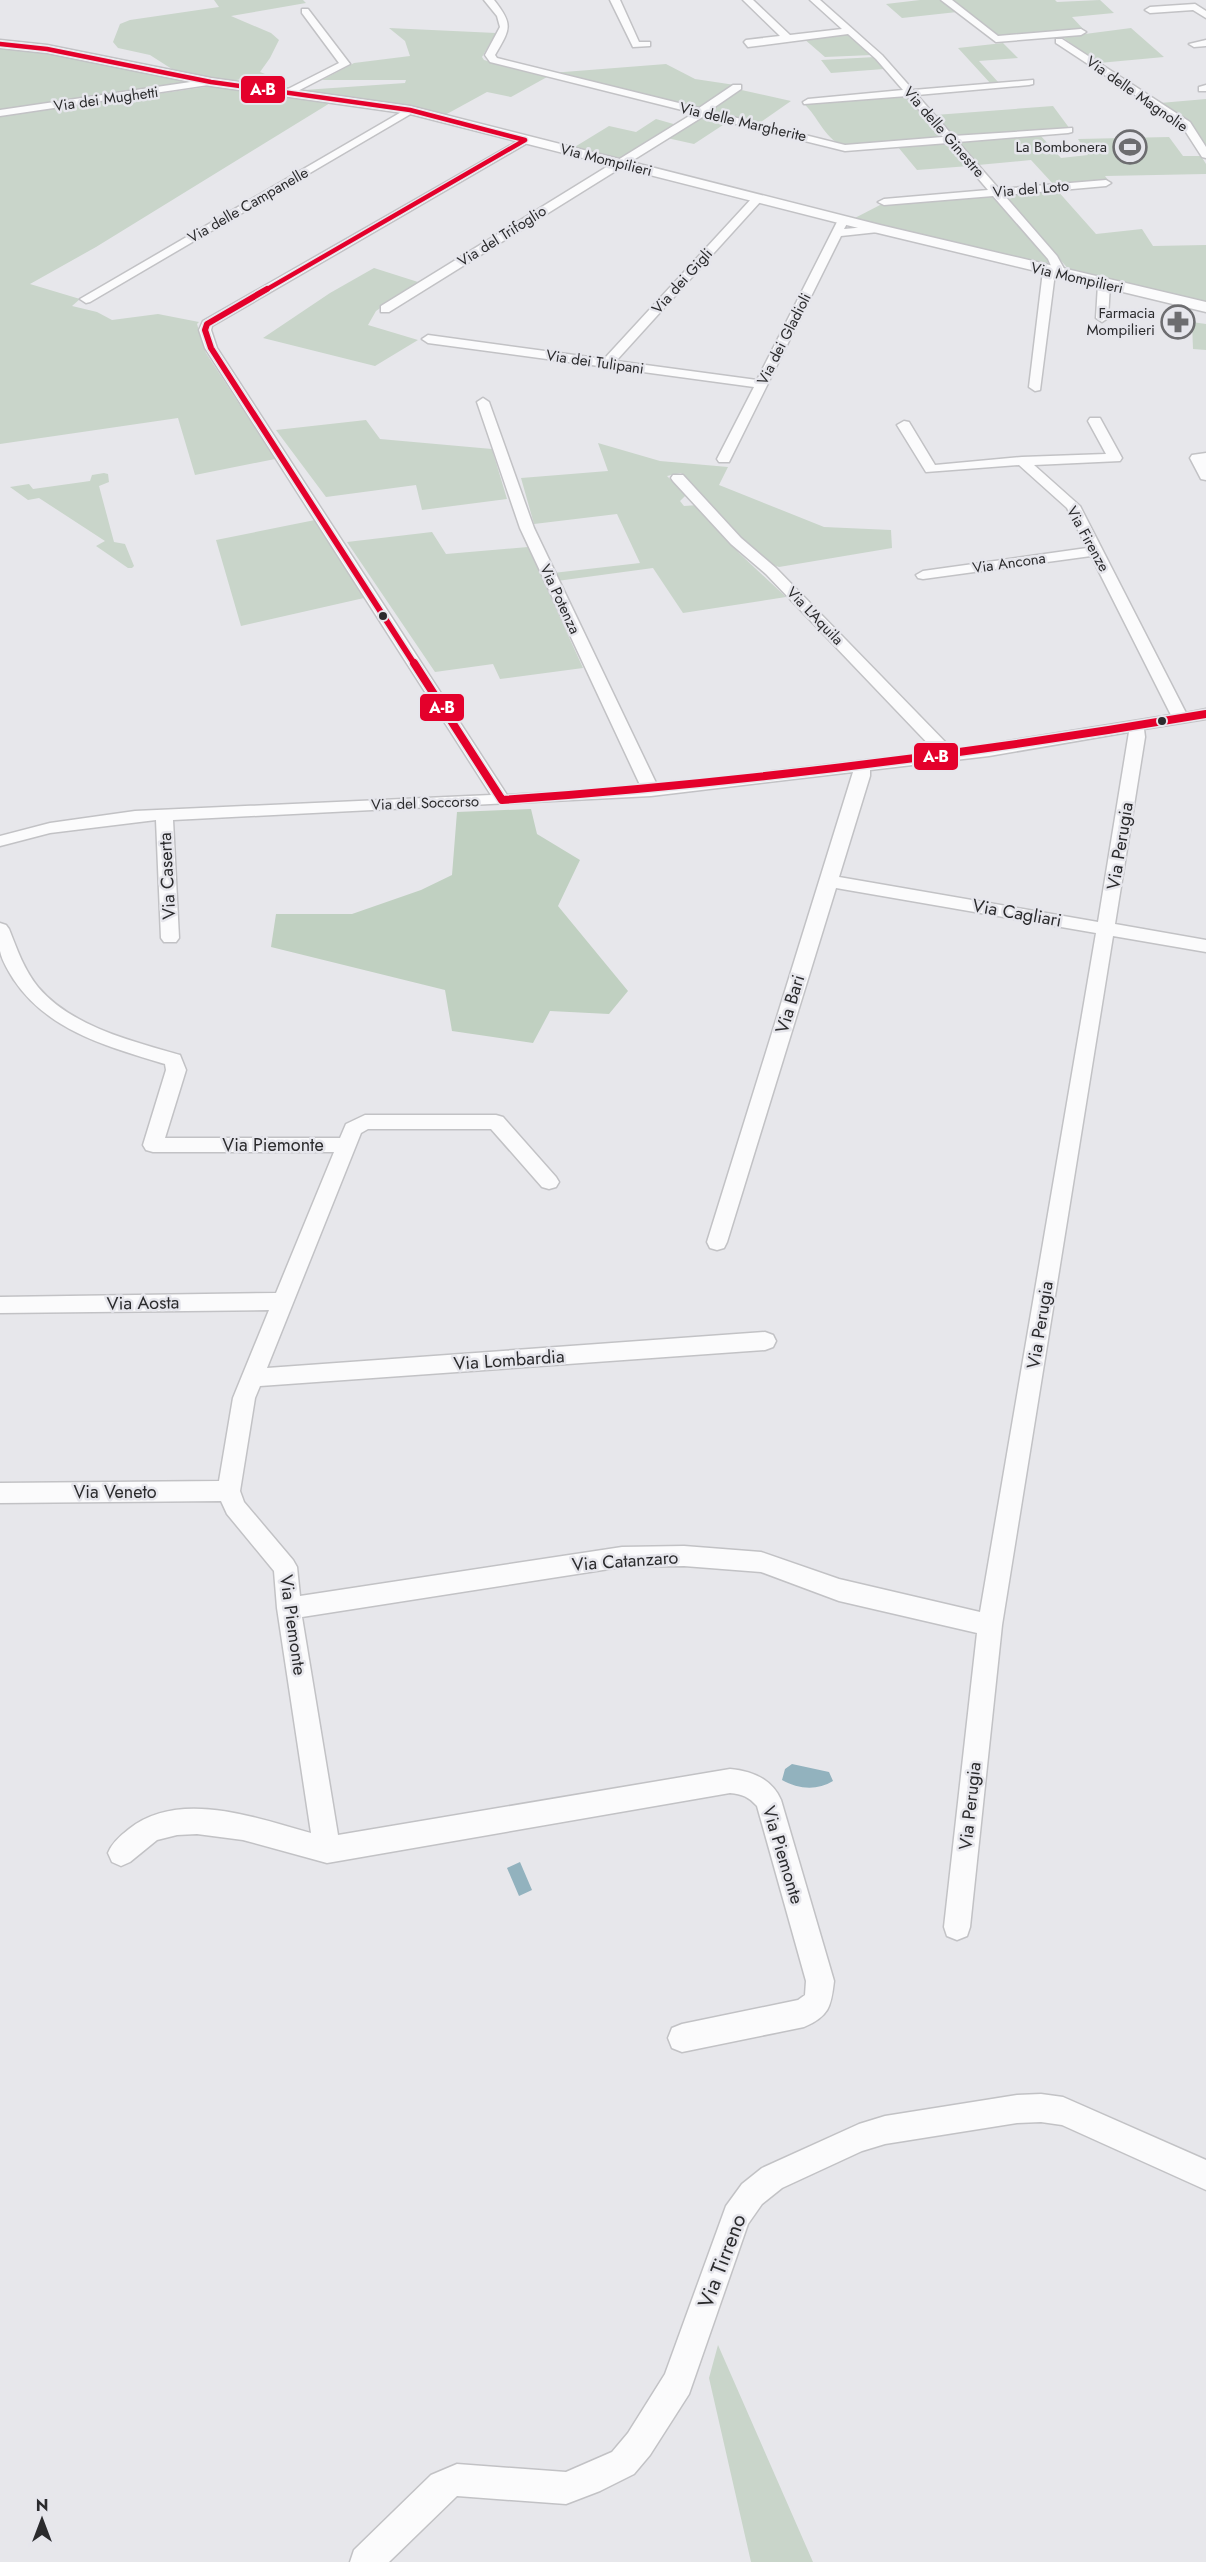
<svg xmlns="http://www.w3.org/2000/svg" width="1206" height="2562" font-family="Jost,sans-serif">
  <rect width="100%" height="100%" fill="#e7e7eb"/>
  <path fill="#c9d5ca" d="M214,0h89l3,3 -75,13 40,17 8,7 -9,18 -10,14 5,2 -33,7 -15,-1 -42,-9 -25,-16 -32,-7 -5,-6 7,-18 10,-4 89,-13z
    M920,0h22l15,12 -55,6 -16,-14z
    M952,0h103l2,2 43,-2 14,13 -42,4 13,14 -87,7z
    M389,28l107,5 -14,24 2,3 63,17 -36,20 -24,-5 -42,23 -141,-25 101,-7 1,-3h-84l32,-17 56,-7 -5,-15z
    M1131,28l33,29 -65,6 -37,-26z
    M847,32l25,23 -47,2 -22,-19z
    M1003,43l15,15 -39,3 20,22 -8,1 -33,-36z
    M0,45l17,1 184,37 -201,29z
    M875,57l9,12 -53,4 -10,-13z
    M666,64l29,15 40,6 -35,23 -149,-35z
    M220,85l115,15 -239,147 -66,37 50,15 -8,7 25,6 15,8 46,-6 41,8 -2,2 9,29 69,106 -80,16 -17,-57 -178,26v-328z
    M737,89l54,12 -33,23 -53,-13z
    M908,94l38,45 -104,6c-18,-7 -24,-29 -39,-42z
    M1206,99v49l-15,-25 -31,-20z
    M1053,106l17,23 -115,10 -20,-24z
    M704,115l25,6 -35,23 -27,-6z
    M656,119l21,6 -58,35 -46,-12 36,-22 27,6z
    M1040,135l21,23 27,-3 -10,-16 91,-2 14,19h18l5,8v10l-101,2 3,4 -54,5 -23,-25 -53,5 -19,-23z
    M949,143l20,23 -52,4 -19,-23z
    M1056,189l40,45 46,-5 11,17 53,-1v59l-135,-32 -67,-76z
    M994,195l55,64v7l-198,-46 31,-16z
    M374,268l44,14 -42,29 -8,14 50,15 -43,26 -112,-28 67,-45z
    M1192,322l14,2v26l-13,-1z
    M366,420l14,19 112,10 15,50 -85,11 -6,-25 -90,12 -50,-67z
    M598,443l62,18 68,6 -9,18 105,42 67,3 1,18 -113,19c-32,-10 -74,-68 -98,-94l-14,3 19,19 -6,6 4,5 14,-1 41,48 47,44 -103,16 -30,-45 -96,13 -4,-8 87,-10 -23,-49 -83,10 -13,-46 87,-7z
    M104,473l4,1 1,8 -10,4 15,56 11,2 9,22 -2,2h-4l-32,-22 9,-5 -66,-43 -11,2 -18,-13 19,-3 4,5 57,-8 2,-6z
    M315,520l49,78 -123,28 -25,-86z
    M432,532l14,22 82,-7 55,121 -83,11 -7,-15 -58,8 -88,-130z
    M718,2345l95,217h-62l-42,-184z"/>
  <path fill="#c0d0c1" d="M531,809l6,25 43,26 -22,46 70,85 -19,23 -59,-3 -17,32 -81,-12 -7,-41 -174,-43 5,-33h76l69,-24 31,-15 5,-63z"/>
  <path fill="#92b2be" d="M792,1764l37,8 4,9c-16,10 -35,8 -51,-1l3,-11z
    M520,1862l12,28 -13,6 -12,-28z"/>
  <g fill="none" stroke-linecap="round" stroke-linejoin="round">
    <defs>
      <path id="minor" d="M484,0h10c20,25 16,29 1,55l2,3 202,50 34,-23h8v4l-32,22 136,34 98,-8 -36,-41 -103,8 -1,-2 5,-3 95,-9 -27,-31 -28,-25 -100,13 -4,-5 2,-2 34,-4 -37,-36h10l37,35 52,-6 -32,-29h10l62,55 31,35 120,-10v4l-4,1 -112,10 36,41 119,-8v4l-4,1 -110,9 41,47 107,-9 5,3 -5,3 -102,9 53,61 10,18 -6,4 -6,-5 -15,117 -5,1 -6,-4 14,-116 2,-2 7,-1 -4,-9 -55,-63 -109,9 -6,-3 6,-3 104,-9 -40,-47 -103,8 -141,-35 -315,196h-8v-6l313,-193 -204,-51 -5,-7 15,-28 -3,-11z
        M610,0h10l19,42h11v4l-17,1z
        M941,0h11l46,36 83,-7 5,3 -5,3 -85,7z
        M1195,4l11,7v7l-13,-8 -43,3 -5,-3 5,-3z
        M302,9h6l42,55 -62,32 -4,-1v-4l55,-28 -37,-50z
        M1056,39h6l128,83 16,25v11l-4,-1 -20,-31 -126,-83z
        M1206,40v6l-12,1 -5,-3z
        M211,79l5,3 -1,2 -215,32v-6z
        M1206,85v6h-7v-4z
        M410,107l5,3 -1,2 -324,190 -4,1 -6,-4z
        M525,137l5,3 -1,2 -317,184 -1,4 6,18 290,447 134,-8 -121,-259 -43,-126 6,-4 6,4 45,126 123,257 279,-33 -170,-178 -35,-30 -58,-63 -2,-3 2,-3h10l58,63 35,30 177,182 218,-35 -80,-159 -168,23 -5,-1 -2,-3 7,-4 164,-23 -20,-40 -48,-43 -93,7 -29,-47 7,-4 5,1 26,43 87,-8 84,-3 -18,-33 2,-3h10l22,40 -2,3 -86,4 46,41 106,207 20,-4v10l-62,10 1,8 -30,187 91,16v12l-93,-16 -111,689 -32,302 -3,9 -10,4 -10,-4 -3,-9 33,-294 -138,-32 -78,-29 -77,-6 -62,1 -320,50 36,218 392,-66c22,2 42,10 51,31l53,181c-3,26 -5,35 -30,46l-122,25 -10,-4 -4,-10 4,-10 10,-4 116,-24 7,-5 1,-14 -49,-175c-8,-9 -15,-12 -27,-13l-403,70 -84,-23 -46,-6 -20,1 -20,5 -27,22 -9,4 -9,-4 -4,-9c4,-10 12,-17 21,-24 50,-40 127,-11 182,4l-34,-225 -3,-37 -47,-57 -6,-13 -221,2v-20l219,-2 14,-83 36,-88 -269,3v-16l276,-4 58,-141h-181l-7,-2 -3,-5 23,-75 -1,-6c-56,-17 -117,-33 -151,-84 -5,-8 -12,-19 -14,-29 0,-9 0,-19 0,-28l6,2 3,4c8,20 15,41 29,58 34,40 94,54 142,68l6,15 -21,68h175l6,-14 19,-9h131l7,2 53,60 3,5 -3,5 -7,2 -7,-2 -51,-58h-123l-7,4 -94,235 498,-36 8,3 3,6 -3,6 -8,3 -505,36 -5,12 -15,93 4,11 49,58 4,7 3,29 322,-49 62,-1 77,6 78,27 141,33 116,-679 -260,-45 -109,354 -3,6 -7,2 -7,-2 -3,-6 146,-470 -202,24 -478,24 6,118 -3,4h-12l-3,-4 -5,-118 -106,13 -50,13v-10l50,-13 85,-12 356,-16 -286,-447 -6,-18 4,-9zM1129,732l-31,190 -259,-45 31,-101v-6l119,-14z
        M757,196l6,3 -2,2 -145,160 141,19 82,-162h8l2,2 -5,9 34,-3 6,3 -6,3 -37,4 -112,226h-10l-2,-3 37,-72 -326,-44 -6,-4 6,-4 176,24 149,-162z
        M1104,280l6,4 -2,34 -6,4 -6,-4 2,-34z
        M1206,453v27l-5,-1 -11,-21 2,-3z
        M1041,2094l22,3 143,63v30l-144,-65 -21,-3 -24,1 -132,21 -23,7 -80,37 -20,16 -14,20 -59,170 -39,61 -16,19 -34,17 -34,13 -109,-8 -68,66h-39l4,-12 77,-75 26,-11 109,8 46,-20 16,-19 37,-59 61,-168 16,-22 20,-16 97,-44 26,-8 132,-21z"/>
      <path id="tertiary" d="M0,40l47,5 164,33 199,28 470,119 326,77v10l-328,-79 -468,-119 -199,-28 -164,-33 -47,-5z"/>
    </defs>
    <use href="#minor" stroke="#c2c2c5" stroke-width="3"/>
    <use href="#tertiary" stroke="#c2c2c5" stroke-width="3"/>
    <use href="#minor" fill="#fbfbfc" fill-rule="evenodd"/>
    <use href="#tertiary" fill="#fbfbfc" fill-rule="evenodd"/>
    <defs>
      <path id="bus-1-far2" d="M0,44l47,5 164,33 199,28 115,30
        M264,291l261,-151"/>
      <path id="bus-1-far1" d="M267,289l-60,35 -2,6 6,18 204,317"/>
      <path id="bus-1" d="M414,663l88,137c236,-17 470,-46 704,-86"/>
    </defs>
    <use href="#bus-1-far2" stroke="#e6e6ec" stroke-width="7"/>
    <use href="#bus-1-far1" stroke="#e6e6ec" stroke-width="9"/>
    <use href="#bus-1" stroke="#e6e6ec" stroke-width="11"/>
    <use href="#bus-1-far2" stroke="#e4002b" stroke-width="4.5"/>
    <use href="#bus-1-far1" stroke="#e4002b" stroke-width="6"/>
    <use href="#bus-1" stroke="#e4002b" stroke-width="8"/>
  </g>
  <defs>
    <symbol id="stadium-ring" viewBox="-11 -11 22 22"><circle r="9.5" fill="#e6e6ec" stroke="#6d6d70" stroke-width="1.5"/><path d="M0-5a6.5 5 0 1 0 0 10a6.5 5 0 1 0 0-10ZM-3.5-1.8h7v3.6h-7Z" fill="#6d6d70"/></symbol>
    <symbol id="pharmacy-ring" viewBox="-11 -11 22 22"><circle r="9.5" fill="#e6e6ec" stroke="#6d6d70" stroke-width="1.5"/><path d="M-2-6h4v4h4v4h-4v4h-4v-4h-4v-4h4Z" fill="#6d6d70"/></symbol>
  </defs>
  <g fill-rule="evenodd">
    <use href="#stadium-ring" x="1111" y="128" width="38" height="38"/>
    <use href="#pharmacy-ring" x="1159" y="303" width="38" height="38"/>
  </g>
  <g fill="#2b2b2d" stroke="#e6e6ec" stroke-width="2">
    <circle cx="383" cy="616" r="5"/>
    <circle cx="1162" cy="721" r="5"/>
  </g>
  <g text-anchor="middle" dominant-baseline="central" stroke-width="5" stroke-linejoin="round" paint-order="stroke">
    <g font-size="15" fill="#2b2b2d" stroke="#e6e6ec">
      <text transform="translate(1137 94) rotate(35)">Via delle Magnolie</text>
      <text transform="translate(106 99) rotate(-8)">Via dei Mughetti</text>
      <text transform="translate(743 122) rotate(13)">Via delle Margherite</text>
      <text transform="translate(944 132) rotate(49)">Via delle Ginestre</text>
      <text transform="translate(606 160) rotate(14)">Via Mompilieri</text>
      <text transform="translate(1031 189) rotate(-5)">Via del Loto</text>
      <text transform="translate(248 205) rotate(-30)">Via delle Campanelle</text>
      <text transform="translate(502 236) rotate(-32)">Via del Trifoglio</text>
      <text transform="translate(1077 278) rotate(13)">Via Mompilieri</text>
      <text transform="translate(682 281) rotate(-48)">Via dei Gigli</text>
      <text transform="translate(784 339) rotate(-63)">Via dei Gladioli</text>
      <text transform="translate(595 362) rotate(8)">Via dei Tulipani</text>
      <text transform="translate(1088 539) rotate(61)">Via Firenze</text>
      <text transform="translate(1009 563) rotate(-8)">Via Ancona</text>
      <text transform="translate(560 599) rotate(65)">Via Potenza</text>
      <text transform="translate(815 616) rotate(46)">Via L'Aquila</text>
      <text transform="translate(425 803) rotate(-2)">Via del Soccorso</text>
    </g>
    <g font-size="15" fill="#2b2b2d" stroke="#e6e6ec" text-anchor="end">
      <text x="1107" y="147">La Bombonera</text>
      <text x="1155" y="313">Farmacia<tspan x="1155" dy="17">Mompilieri</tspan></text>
    </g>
    <g font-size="18" fill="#2b2b2d" stroke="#e6e6ec">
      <text transform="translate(1120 846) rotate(-81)">Via Perugia</text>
      <text transform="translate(167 876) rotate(-93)">Via Caserta</text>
      <text transform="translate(1017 913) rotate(10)">Via Cagliari</text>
      <text transform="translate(790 1004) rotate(-73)">Via Bari</text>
      <text x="273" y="1145">Via Piemonte</text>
      <text transform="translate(143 1303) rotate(-1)">Via Aosta</text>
      <text transform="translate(1040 1325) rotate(-81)">Via Perugia</text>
      <text transform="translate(509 1360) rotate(-4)">Via Lombardia</text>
      <text x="115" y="1492">Via Veneto</text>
      <text transform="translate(625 1561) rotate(-4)">Via Catanzaro</text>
      <text transform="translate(293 1625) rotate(82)">Via Piemonte</text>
      <text transform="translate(970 1806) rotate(-84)">Via Perugia</text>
      <text transform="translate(783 1855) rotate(73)">Via Piemonte</text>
    </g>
    <g font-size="21" fill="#2b2b2d" stroke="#e6e6ec">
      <text transform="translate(722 2261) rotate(-69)">Via Tirreno</text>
    </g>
  </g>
  <g stroke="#e6e6ec" stroke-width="2">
    <rect x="240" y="75" width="46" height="29" rx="6" fill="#e4002b"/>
    <rect x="419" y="693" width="46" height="29" rx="6" fill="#e4002b"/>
    <rect x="913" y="742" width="46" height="29" rx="6" fill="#e4002b"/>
  </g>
  <g font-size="16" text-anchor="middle" font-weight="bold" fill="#fff">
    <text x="263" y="95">A-B</text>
    <text x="442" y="713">A-B</text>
    <text x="936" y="762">A-B</text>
  </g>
  <g transform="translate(42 2520)" stroke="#e6e6ec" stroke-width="4.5" paint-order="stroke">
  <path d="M0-4.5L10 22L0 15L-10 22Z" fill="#2b2b2d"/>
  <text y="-9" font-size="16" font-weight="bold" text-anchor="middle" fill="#2b2b2d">N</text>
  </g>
</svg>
